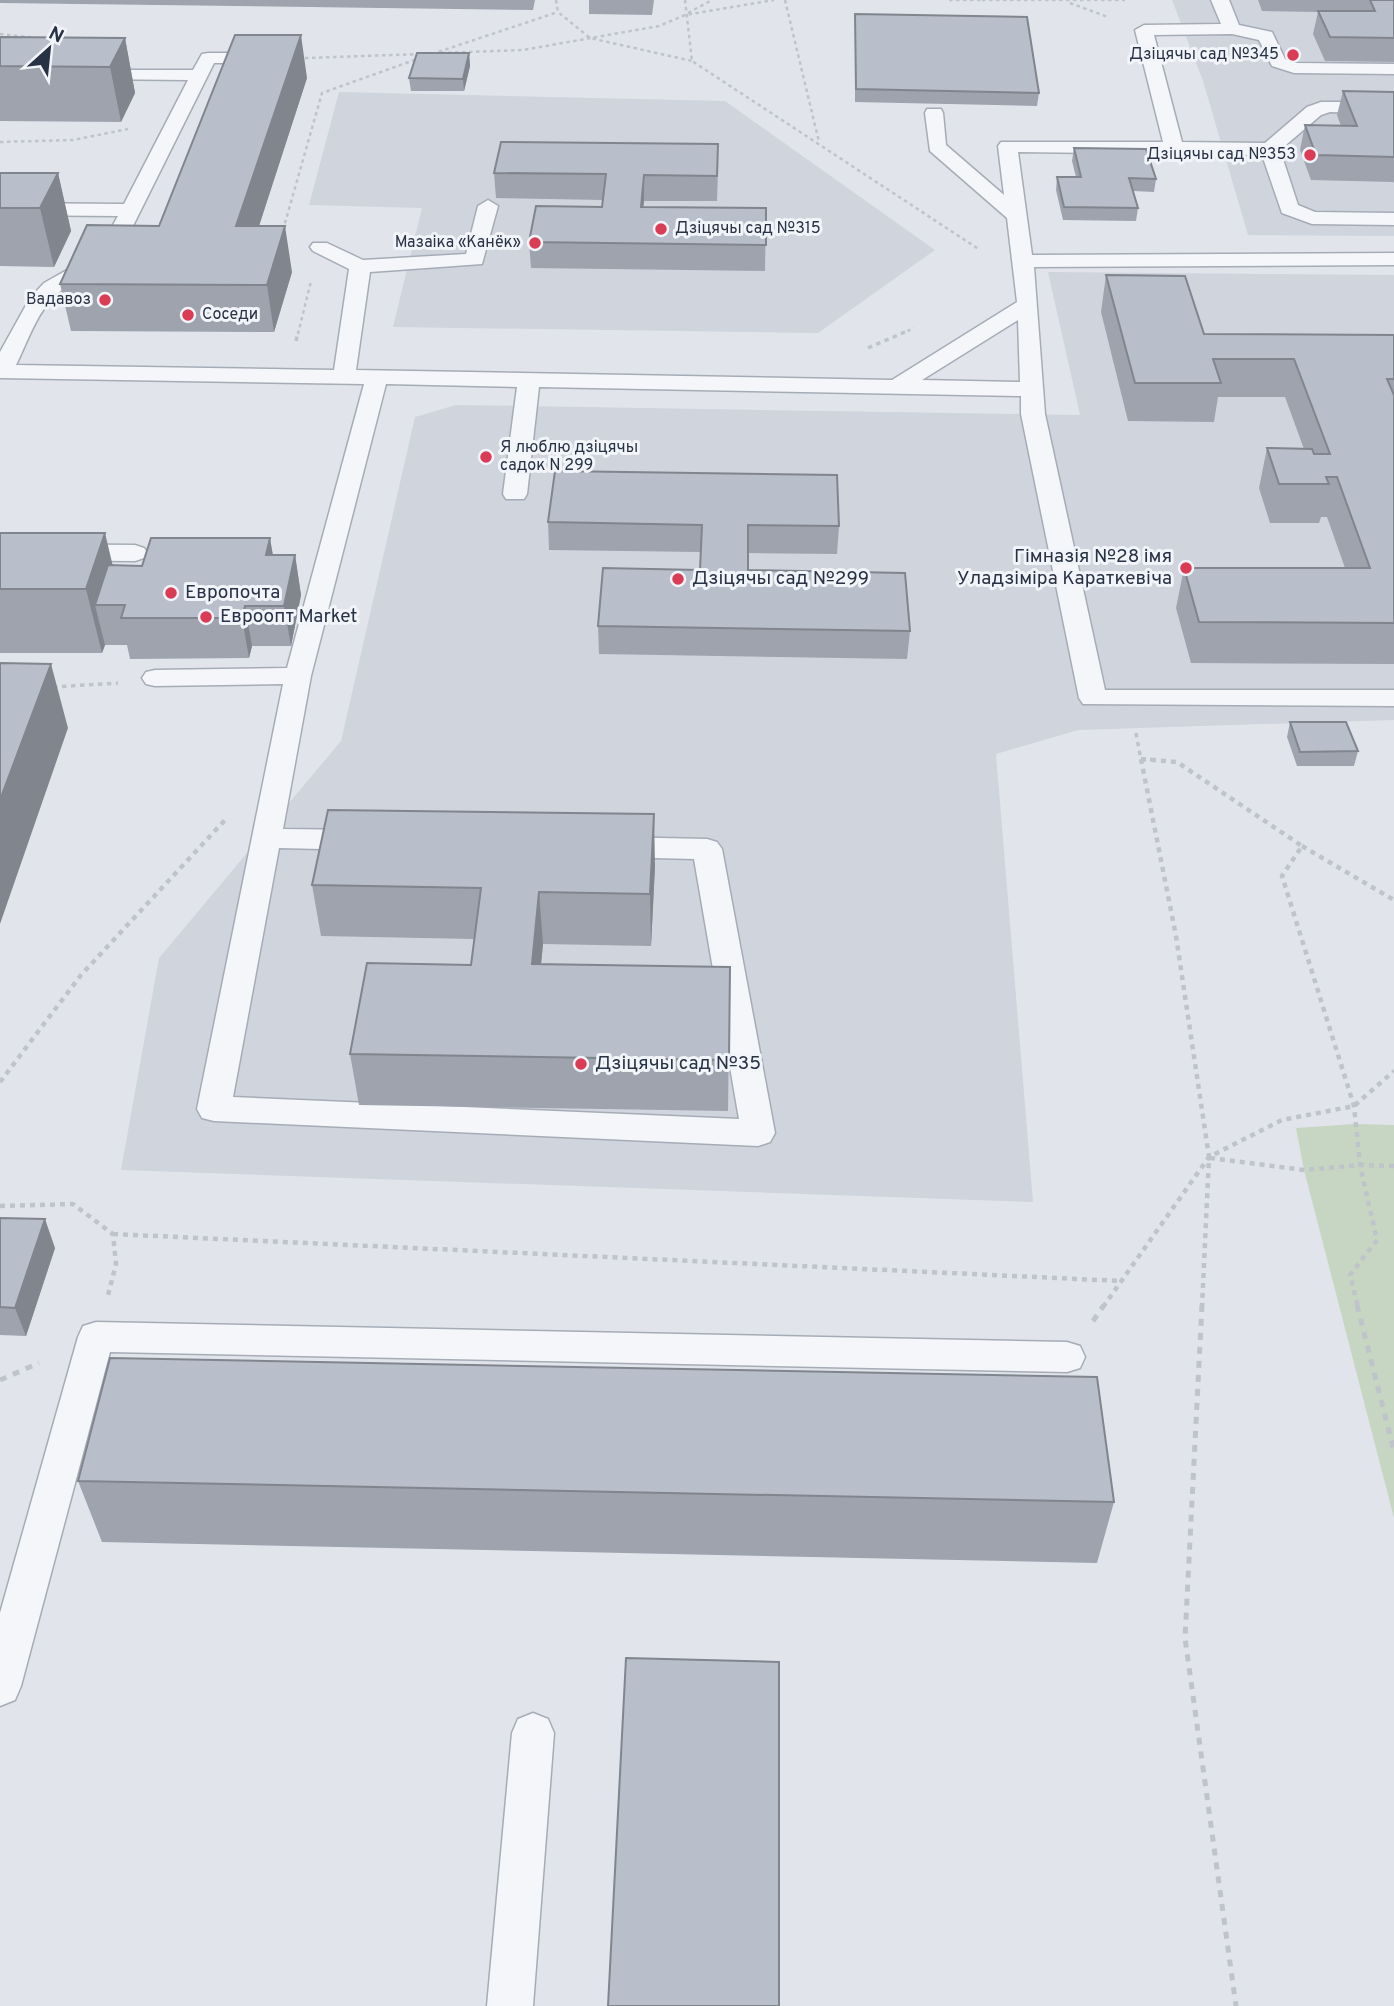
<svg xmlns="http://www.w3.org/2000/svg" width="1394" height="2006" font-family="Overpass,sans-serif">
  <rect width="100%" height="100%" fill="#e1e5eb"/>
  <path fill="#cfd4dd" d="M1172,0h222v236l-146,-1 -45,-154z
    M339,92l386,9 210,149 -117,83 -425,-6 29,-119 -113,-3z
    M1048,272l346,3v445l-316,10 -82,24 37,448 -912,-32 38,-212 182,-217 74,-324 41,-12 624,10z"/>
  <path fill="#c7d6c2" d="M1354,1124l40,1v393l-90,-348 -8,-42z"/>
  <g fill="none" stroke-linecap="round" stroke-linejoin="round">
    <defs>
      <path id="service" d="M1211,0h18l10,25 33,7 13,27 11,4 98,1v10l-100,-1 -22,-7 -13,-26 -27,-6 -78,1 28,107 83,1 42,-36 14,-5h73v12l-64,-2 -9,3 -41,35 18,55 17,7 79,1v12l-82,-1 -30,-11 -20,-58 -244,-3 14,103 362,-2v12l-360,2 11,147 60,276h289v16l-311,-2 -4,-6 -58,-284v-18l-482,-9 -12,107 -3,5h-18l-3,-5 14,-107 -131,-3 -75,292 -28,153 80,1 10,3 5,7 -5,7 -10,3 -84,-2 -46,249 506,22 -45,-260 -80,-2 -10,-3 -5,-7 5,-7 10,-3 93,2 10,3 5,7 53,284 -5,9 -12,4 -544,-25 -12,-3 -5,-9 86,-425 -128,2 -9,-2 -4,-6 4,-6 9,-2 132,-2 77,-284 -364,-6v-26l30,-54 14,-15 53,-30 21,-37 -118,-1v-12l124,1 64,-124 -99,-1 -9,-5 3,-4h110l9,-16 6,-1h62l9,5 -9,5h-56l-93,187c-16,23 -42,26 -63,43 -21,18 -30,48 -42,72l318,5 15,-101 -36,-18 -3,-4 3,-4h14l36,17 103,-6 12,-48 10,-6 10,6 -16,58 -112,8 -14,98 536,10 125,-78 -10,-84 -77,-67 -5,-38 2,-4h14l2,4 3,32 58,50 -6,-49 3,-4h162l-28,-112 9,-5 77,-1zM1018,320l2,62 -98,-2z
        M0,544l135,1 9,3 4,5 -4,5 -9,3 -135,-1z
        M96,1322l971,20 13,4 5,11 -5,11 -13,4 -957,-20 -89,334 -6,14 -15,6v-93l78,-276 5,-11z
        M533,1713l15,6 6,14 -21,273h-46l25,-273 6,-14z"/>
    </defs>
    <use href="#service" stroke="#a6acb6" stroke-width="3"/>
    <path stroke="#bfc3ca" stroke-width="2.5" stroke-dasharray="3.5 3.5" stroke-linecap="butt" d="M556,0l2,12 32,26 102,23
      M685,0l7,61 288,189
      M785,0l34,142
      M949,0h34
      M982,0h143
      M1070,3l38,14
      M688,13l24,-13
      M0,34l37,4
      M441,53l82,-3 136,-24 26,-11 89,-15
      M432,54l126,-42
      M305,58l117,-4
      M0,142l73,-2 55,-11
      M283,230l39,-137 98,-35
      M298,334l13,-53
      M901,334l13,-6"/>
    <path stroke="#bfc3ca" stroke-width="3.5" stroke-dasharray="4.5 4.5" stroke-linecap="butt" d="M296,341l2,-9
      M868,348l37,-16
      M53,687l65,-4
      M1136,733l5,27
      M1141,759l15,1"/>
    <path stroke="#bfc3ca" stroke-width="4.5" stroke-dasharray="5 5" stroke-linecap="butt" d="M1141,759l35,177 33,221 -7,150
      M1141,759l36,3 125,84 -20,30 72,230 6,59 17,75 -27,35 8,32
      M1302,846l92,54
      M0,1082l81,-107 144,-155
      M1210,1158l94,12 56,-5 34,1
      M0,1206l73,-2 40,30 3,30 -8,31
      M113,1234l1008,47
      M1103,1307l106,-150 73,-37 72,-14 40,-35"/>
    <path stroke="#bfc3ca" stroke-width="5" stroke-dasharray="7 7" stroke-linecap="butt" d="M1202,1305l-17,333 51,368
      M1357,1305l37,146
      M1093,1321l11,-16
      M0,1380l39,-17"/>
    <use href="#service" fill="#f4f6f9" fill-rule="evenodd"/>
  </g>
  <path fill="#9ea3ae" d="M0,0h535l-2,10 -533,-7z
    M589,0h65l-2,15 -63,-1z
    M1258,0h136v62l-69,-1 -12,-27 5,-22 -56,-1z
    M855,14l184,79 -2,13 -182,-4z
    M0,37l125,1 10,55 -14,29 -121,-1z
    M469,53l1,13 -6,25h-53l-2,-13z
    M307,78l-48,148 33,46 -18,60 -203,-1 -11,-47 99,-58z
    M1343,91l51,1v91l-1,-1 -82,-2 -11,-30 5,-25 36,1 -4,-11z
    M1074,148l82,31 -2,13 -21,-1 5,17 -2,13 -73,-1 -7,-30 1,-13h19l-4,-16z
    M718,169l-1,32h-73l-1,6 123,1 -1,63 -234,-3 -2,-26 73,-35 1,-7 -107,-2 -2,-25z
    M0,173h58l13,58 -17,36 -54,-1z
    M1106,275l98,59 190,1v329l-203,-1 -15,-55 8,-40h161l-18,-51h-6l-2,6h-49l-11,-35 8,-40 37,1 -19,-52h-67l-4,25 -86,-1 -27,-109z
    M548,522l291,4 -2,28 -89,-1v17l162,61 -3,28 -308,-5 -1,-28 102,-56v-18l-151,-2z
    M0,533l113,32 29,1 131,-11h22l6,40 -10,51h-39l-3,12 -119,1 -3,-14h-22l-3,8h-102z
    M1290,722l68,29 -4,15h-57l-10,-29z
    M655,866l-4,80 -108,-2 -2,20 189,3 -2,144 -369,-6 -9,-51 121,-89 3,-26 -153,-3 -9,-51z
    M0,1218l55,30 -29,88 -26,-1z
    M78,1481l1036,21 -17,61 -995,-21z"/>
  <path fill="#81858d" d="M301,35l6,43 -63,194 -8,-46z
    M125,38l10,55 -14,29 -11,-55z
    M469,53l1,13 -6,25 -1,-12z
    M58,173l13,58 -17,36 -14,-59z
    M644,175v26l-3,31v-25z
    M285,226l7,46 -18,60 -7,-47z
    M105,533l15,63 -25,9 10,40 -3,8 -16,-64z
    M270,538l7,40 -11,-23z
    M295,555l6,40 -10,51 -7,-40z
    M245,606l7,40 -3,12 -7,-40z
    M51,664l17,64 -68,196v-124z
    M654,814l1,52 -4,80 -1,-52z
    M539,892l4,52 -7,71 -4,-51z
    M45,1219l10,29 -29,88 -11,-28z"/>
  <path fill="#b8beca" stroke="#81858d" stroke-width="2" d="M1370,0h24v38l-64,-1 -12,-26h57z
    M855,14l172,3 12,76 -183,-4z
    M235,35h66l-65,191h49l-18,59 -207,-1 27,-59 72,1z
    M0,37l125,1 -15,29 -110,-1z
    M417,53h52l-6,26 -54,-1z
    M1343,91l51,1v65l-78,-2 -11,-30 52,1z
    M501,142l217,2 -1,32 -73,-1 -3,32 125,1v37l-237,-3 7,-36 66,1 4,-33 -112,-1z
    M1074,148l72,1 10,30 -27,-1 9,30 -74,-1 -7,-30h24z
    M0,173h58l-18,35h-40z
    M1106,275l79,1 19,58 190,1v44h-7l7,16v228l-195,-1 -15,-54h186l-33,-91h-11l3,7h-50l-12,-36 45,1 2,5h16l-36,-95h-81l8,24h-86z
    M555,471l282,4 2,51 -91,-1v45l157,3 5,58 -312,-5 5,-58 97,2 2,-45 -154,-3z
    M0,533h105l-19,56h-86z
    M151,538h119l-4,17h29l-11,51h-39l-3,12h-121l4,-13h-30l13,-40 34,1z
    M0,663l51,1 -51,136z
    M1290,722h56l12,29 -58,1z
    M328,810l326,4 -4,80 -111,-2 -7,72 198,3 -1,93 -379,-6 17,-91 104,2 10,-77 -169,-3z
    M0,1218l45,1 -30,89 -15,-1z
    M110,1358l987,19 17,125 -1036,-21z
    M626,1658l153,4v344h-171z"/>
  <g fill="#db3c55" stroke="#f1f4f8" stroke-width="2.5">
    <circle cx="1293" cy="55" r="7"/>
    <circle cx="1310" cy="155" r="7"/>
    <circle cx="661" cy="229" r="7"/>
    <circle cx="535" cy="243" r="7"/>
    <circle cx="105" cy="300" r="7"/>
    <circle cx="188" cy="315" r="7"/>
    <circle cx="486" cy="457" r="7"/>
    <circle cx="1186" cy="568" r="7"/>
    <circle cx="678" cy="579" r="7"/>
    <circle cx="171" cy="593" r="7"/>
    <circle cx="206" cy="617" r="7"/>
    <circle cx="581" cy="1064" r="7"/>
  </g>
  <g text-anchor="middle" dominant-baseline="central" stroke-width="6" stroke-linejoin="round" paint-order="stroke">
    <g font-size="16" fill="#283245" stroke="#f1f4f8" text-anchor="end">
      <text x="1279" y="55">Дзіцячы сад №345</text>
      <text x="1296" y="155">Дзіцячы сад №353</text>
      <text x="675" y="229" text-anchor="start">Дзіцячы сад №315</text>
      <text x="521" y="243">Мазаіка «Канёк»</text>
      <text x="91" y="300">Вадавоз</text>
      <text x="202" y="315" text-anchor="start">Соседи</text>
      <text x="500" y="448" text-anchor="start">Я люблю дзіцячы<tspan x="500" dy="18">садок N 299</tspan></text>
    </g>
    <g font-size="19" fill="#283245" stroke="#f1f4f8" text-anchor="start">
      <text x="1172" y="557" text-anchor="end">Гімназія №28 імя<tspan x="1172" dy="22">Уладзіміра Караткевіча</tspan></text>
      <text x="692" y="579">Дзіцячы сад №299</text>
      <text x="185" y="593">Европочта</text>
      <text x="220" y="617">Евроопт Market</text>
      <text x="595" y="1064">Дзіцячы сад №35</text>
    </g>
  </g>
  <g transform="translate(49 49) rotate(27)" stroke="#f1f4f8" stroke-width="5" paint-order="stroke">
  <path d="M0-5L12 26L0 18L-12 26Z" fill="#283245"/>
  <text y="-10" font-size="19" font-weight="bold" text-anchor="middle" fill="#283245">N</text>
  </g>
</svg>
